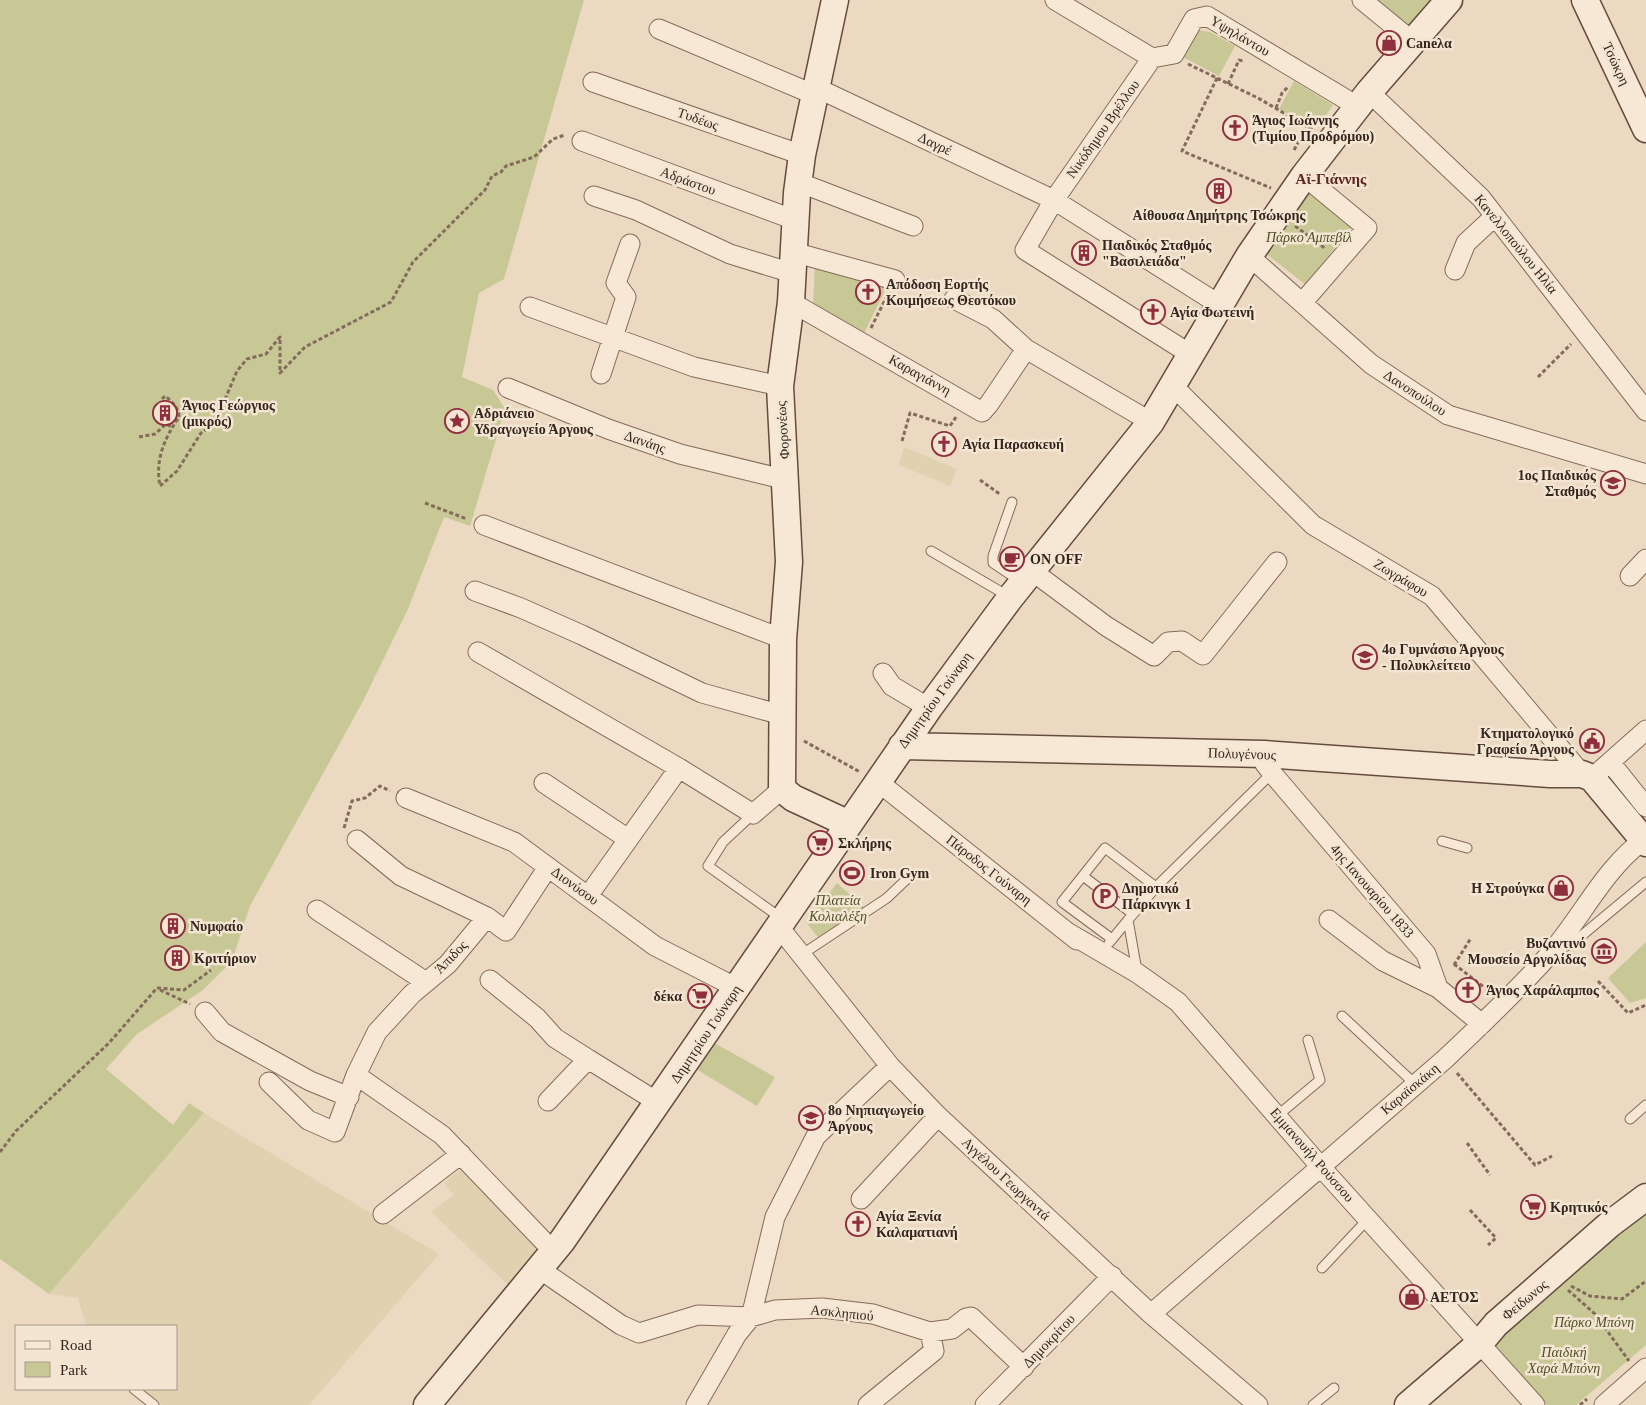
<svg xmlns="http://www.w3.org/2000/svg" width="1646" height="1405" font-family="'Times New Roman',serif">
  <rect width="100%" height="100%" fill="#ebd9c2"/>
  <path fill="#e0d2b0" d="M904,447l53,22 -7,17 -51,-21z
    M204,1113l235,141 -130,151h-147l-19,-16h33v-63h-90l-8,-28 -29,-4z
    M463,1167l77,85 -30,35 -79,-75 23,-17 -10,-12z"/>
  <path fill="#c8c897" d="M0,0h584l-80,279 -25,14 -17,84 31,13 12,19 -35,117 -26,-9 -36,92 -46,94 -112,203 -18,55 -29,29 -66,44 -31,35 67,56 16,-22 15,10 -155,181 -49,-35z
    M1369,0h71l-30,36z
    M1198,30l12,2 25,14 -16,30 -38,-20z
    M1294,81l39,24 -13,19 -5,-2 -3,4 -33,-17z
    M1312,190l42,33 -48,62 -42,-33z
    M815,262l73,22 -24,49 -51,-28z
    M837,883l30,27 -47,30 -14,-18z
    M1646,942v56l-16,5 -22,-25z
    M709,1040l66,37 -18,29 -66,-40z
    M1646,1209v136l-70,60h-29l-54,-63z"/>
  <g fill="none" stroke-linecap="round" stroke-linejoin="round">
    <defs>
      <path id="lane" d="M1012,502l-19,54v7l27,18
        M931,551l77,45
        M753,814l-30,28 -15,24 73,52
        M1442,841l25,7
        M1083,876l50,38
        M1112,939l-50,-37 43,-54 51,39
        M1109,943l19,-23
        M1560,949l14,-7 72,-60
        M801,955l86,-57 25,-24
        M1137,971l-9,-51 28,-33 116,-114
        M1342,1016l73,68
        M1277,1116l43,-36 -12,-40
        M1630,1119l16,-14
        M1322,1268l46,-49
        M134,1389l20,16
        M1313,1405l21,-17"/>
      <path id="street" d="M1055,0l97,58 22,-4 20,-35 13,-3 150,90
        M1362,0l50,41
        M659,29l156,66
        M1152,58l-98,142 -29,50 165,104
        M593,82l209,73
        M817,88l237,112 166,105
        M1369,92l112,106 165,213
        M582,141l213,79
        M798,182l115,44
        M594,196l42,14 94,44 62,19
        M793,252l102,28
        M1249,256l122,108 77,51 198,59
        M1455,270l11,-27 29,-27
        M954,299l39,20 33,30
        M791,302l191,110 7,-8 37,-55 125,73
        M1302,303l65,-75 -63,-52
        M530,307l164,60 86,19
        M601,374l25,-77 -10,-14 14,-39
        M1173,386l140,139 119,71 150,178
        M508,388l100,41 72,25 107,26
        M484,525l299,114
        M1032,571l74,55 48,30 14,-14 14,-1 21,14 74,-93
        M1630,576l16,-17
        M475,591l46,17 61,27 120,58 80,22
        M478,652l201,116
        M883,673l9,13 37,22
        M1264,754l1,10 7,9 154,181 12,34 44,36
        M1610,762l36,45
        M1592,778l54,-48
        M877,781l200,159
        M544,783l84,56
        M406,798l108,44 141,104 82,42
        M357,840l44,36 86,41
        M588,896l91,-128 74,46 29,-25
        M317,910l109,72
        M1329,920l54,41 55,27
        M779,927l111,139 48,50 213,198 107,91
        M1067,932l70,41 41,29 142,164 215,239
        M490,980l47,38 18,20 33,21
        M205,1012l17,20 88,49 39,16
        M356,1075l86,60 111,116
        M269,1082l39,38 27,12 21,-57 21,-43 35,-38 36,-30 39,-47 19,14 42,-64
        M548,1101l40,-42 71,44
        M861,1199l77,-83
        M383,1214l78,-60
        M538,1268l83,57 18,8 59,-18 53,2 24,-7 47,-2 51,6 57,18 22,-3 14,-11 5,-1 53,50
        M1151,1314l294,-255c35,-33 71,-67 103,-103 34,-38 55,-87 98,-118
        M696,1405l41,-71 14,-17 24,-100 41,-81 74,-70
        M868,1405l66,-54 -4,-19
        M985,1405l127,-129
        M1604,1405l42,-37"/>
      <path id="secondary" d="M835,0l-33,155 -5,38 -6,109 -11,84 9,176 -6,77 -1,150 11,9 56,26
        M1585,0l61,129
        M902,746l362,8 286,20h32l10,4 54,65
        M427,1405l135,-164 367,-533 81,-110 141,-176 98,-166 55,-80 65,-84 80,-92
        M1408,1405l72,-62 16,-19 114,-100 36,-27"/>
    </defs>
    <use href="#lane" stroke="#846b5a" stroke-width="11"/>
    <use href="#street" stroke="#846b5a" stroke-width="21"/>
    <use href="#secondary" stroke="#654c3e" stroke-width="29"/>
    <path stroke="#846b5a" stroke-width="3" stroke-dasharray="4 2.5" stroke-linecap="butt" d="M1188,64l70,34 55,32
      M1217,78l-35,73 89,37
      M1228,84l11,-24 4,1
      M1276,108l6,-15 7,-7
      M1294,150l13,-23
      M1295,226l31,23
      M871,328l16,-32
      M1538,377l33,-33
      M162,399l3,-3c7,5 14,13 14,21 -15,22 -24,43 -19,69l17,-15 24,-38 14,-10 22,-52 10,-12 19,-5 14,-17v36l25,-26 86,-45 22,-40 72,-72 7,-14 9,-4 5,-6 28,-9 19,-18 12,-4
      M139,437l16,-3 11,-10 6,3
      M902,441l8,-28 40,13 6,-9
      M980,480l21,15
      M425,503l42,16
      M804,741l56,31
      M344,828l8,-27 13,-3 15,-12 10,5
      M1454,964l35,27
      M1454,965l17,-27
      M1598,981l30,32 18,-8
      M160,990l30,14
      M1457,1073l78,92 17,-9
      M1467,1143l23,32
      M0,1152l16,-21 93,-88 48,-55 27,2 27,-20
      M1470,1210l26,28 -8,7
      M1571,1286l19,10 32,3 24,-18
      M1568,1290l27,24 34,47
      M1580,1405l7,-6"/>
    <use href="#lane" stroke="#f6e8d5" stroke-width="9"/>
    <use href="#street" stroke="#f6e8d5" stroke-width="19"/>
    <use href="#secondary" stroke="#f6e8d5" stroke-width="26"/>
  </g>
  <defs>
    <symbol id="shop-ring" viewBox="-11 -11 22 22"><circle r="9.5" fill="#f3e5d1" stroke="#8f2e3c" stroke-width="1.5"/><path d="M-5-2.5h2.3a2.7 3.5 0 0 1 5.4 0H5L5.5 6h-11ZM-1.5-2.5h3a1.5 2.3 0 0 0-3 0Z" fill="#8f2e3c"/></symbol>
    <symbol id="church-ring" viewBox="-11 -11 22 22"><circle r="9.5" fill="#f3e5d1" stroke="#8f2e3c" stroke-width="1.5"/><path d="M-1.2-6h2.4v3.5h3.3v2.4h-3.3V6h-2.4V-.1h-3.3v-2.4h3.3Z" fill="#8f2e3c"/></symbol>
    <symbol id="building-ring" viewBox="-11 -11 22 22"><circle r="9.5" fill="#f3e5d1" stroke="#8f2e3c" stroke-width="1.5"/><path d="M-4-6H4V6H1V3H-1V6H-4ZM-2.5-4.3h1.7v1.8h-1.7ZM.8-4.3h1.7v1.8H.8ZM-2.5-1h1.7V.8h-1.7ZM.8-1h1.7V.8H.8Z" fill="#8f2e3c"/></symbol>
    <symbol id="sight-ring" viewBox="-11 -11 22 22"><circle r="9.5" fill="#f3e5d1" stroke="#8f2e3c" stroke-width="1.5"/><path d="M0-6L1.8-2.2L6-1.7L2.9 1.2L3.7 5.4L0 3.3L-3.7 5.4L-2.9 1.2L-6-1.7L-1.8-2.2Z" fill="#8f2e3c"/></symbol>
    <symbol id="school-ring" viewBox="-11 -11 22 22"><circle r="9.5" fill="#f3e5d1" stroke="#8f2e3c" stroke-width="1.5"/><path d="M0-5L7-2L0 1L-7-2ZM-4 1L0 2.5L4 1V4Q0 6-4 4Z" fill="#8f2e3c"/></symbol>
    <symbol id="cafe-ring" viewBox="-11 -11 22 22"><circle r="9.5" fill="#f3e5d1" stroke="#8f2e3c" stroke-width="1.5"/><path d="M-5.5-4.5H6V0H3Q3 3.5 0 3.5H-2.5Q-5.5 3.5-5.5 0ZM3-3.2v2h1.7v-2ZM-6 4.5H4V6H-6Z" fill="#8f2e3c"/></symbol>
    <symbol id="civic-ring" viewBox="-11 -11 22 22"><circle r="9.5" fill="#f3e5d1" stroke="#8f2e3c" stroke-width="1.5"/><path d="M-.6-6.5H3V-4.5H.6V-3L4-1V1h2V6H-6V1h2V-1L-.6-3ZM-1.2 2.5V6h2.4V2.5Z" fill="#8f2e3c"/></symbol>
    <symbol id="supermarket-ring" viewBox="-11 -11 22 22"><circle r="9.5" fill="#f3e5d1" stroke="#8f2e3c" stroke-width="1.5"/><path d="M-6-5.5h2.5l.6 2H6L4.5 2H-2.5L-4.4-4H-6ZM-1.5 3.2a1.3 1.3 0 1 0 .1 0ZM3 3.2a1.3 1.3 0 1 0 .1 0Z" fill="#8f2e3c"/></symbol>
    <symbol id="stadium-ring" viewBox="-11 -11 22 22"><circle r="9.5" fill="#f3e5d1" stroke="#8f2e3c" stroke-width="1.5"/><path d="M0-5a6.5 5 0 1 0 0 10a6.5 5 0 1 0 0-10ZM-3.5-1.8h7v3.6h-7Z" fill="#8f2e3c"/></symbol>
    <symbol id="parking-ring" viewBox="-11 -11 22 22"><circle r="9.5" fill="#f3e5d1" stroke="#8f2e3c" stroke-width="1.5"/><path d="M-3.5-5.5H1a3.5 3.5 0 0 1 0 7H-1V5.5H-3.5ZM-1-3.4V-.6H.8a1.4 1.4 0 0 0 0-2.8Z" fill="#8f2e3c"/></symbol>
    <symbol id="museum-ring" viewBox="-11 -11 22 22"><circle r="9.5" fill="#f3e5d1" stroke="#8f2e3c" stroke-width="1.5"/><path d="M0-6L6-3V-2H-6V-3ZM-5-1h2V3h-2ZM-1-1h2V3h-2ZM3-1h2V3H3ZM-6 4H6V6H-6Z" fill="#8f2e3c"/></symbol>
  </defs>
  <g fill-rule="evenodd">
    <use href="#shop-ring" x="1375" y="29" width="28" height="28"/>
    <use href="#church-ring" x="1221" y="114" width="28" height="28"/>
    <use href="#building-ring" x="1205" y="177" width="28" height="28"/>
    <use href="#building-ring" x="1070" y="239" width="28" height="28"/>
    <use href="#church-ring" x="854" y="278" width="28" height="28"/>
    <use href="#church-ring" x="1139" y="298" width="28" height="28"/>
    <use href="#building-ring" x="151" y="399" width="28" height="28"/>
    <use href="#sight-ring" x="443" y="407" width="28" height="28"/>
    <use href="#church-ring" x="930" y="430" width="28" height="28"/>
    <use href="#school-ring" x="1599" y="469" width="28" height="28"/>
    <use href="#cafe-ring" x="998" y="545" width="28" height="28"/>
    <use href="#school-ring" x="1351" y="643" width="28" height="28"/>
    <use href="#civic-ring" x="1578" y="727" width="28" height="28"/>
    <use href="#supermarket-ring" x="806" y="829" width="28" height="28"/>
    <use href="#stadium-ring" x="838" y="859" width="28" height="28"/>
    <use href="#shop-ring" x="1547" y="874" width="28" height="28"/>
    <use href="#parking-ring" x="1091" y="882" width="28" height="28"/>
    <use href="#building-ring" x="159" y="912" width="28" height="28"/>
    <use href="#museum-ring" x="1590" y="937" width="28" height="28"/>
    <use href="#building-ring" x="163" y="944" width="28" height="28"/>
    <use href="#church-ring" x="1454" y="976" width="28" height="28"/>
    <use href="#supermarket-ring" x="686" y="982" width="28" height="28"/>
    <use href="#school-ring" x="797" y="1104" width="28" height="28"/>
    <use href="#supermarket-ring" x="1519" y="1193" width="28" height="28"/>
    <use href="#church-ring" x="844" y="1210" width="28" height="28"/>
    <use href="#shop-ring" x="1398" y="1283" width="28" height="28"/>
  </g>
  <g text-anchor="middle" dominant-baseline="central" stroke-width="5" stroke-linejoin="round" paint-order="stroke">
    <g font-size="14" fill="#34261e" stroke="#f3e5d1">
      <text transform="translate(1240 36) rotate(30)">Υψηλάντου</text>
      <text transform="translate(1616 64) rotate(65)">Τσώκρη</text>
      <text transform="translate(698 119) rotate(19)">Τυδέως</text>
      <text transform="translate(1103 129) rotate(-55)">Νικόδημου Βρέλλου</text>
      <text transform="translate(935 144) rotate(25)">Δαγρέ</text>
      <text transform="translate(688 181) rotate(20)">Αδράστου</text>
      <text transform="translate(1516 244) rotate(51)">Κανελλοπούλου Ηλία</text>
      <text transform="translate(920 375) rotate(29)">Καραγιάννη</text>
      <text transform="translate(1415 393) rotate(33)">Δανοπούλου</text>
      <text transform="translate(783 430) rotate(-94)">Φορονέως</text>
      <text transform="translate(645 442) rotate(19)">Δανάης</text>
      <text transform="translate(1401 578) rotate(31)">Ζωγράφου</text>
      <text transform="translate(935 700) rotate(-54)">Δημητρίου Γούναρη</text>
      <text transform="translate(1242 754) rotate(2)">Πολυγένους</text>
      <text transform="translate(989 870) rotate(38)">Πάροδος Γούναρη</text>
      <text transform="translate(575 886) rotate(36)">Διονύσου</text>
      <text transform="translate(1372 891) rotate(49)">4ης Ιανουαρίου 1833</text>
      <text transform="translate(451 957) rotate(-46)">Άπιδος</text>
      <text transform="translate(706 1034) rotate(-56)">Δημητρίου Γούναρη</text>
      <text transform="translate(1410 1089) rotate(-40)">Καραϊσκάκη</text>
      <text transform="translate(1312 1155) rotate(49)">Εμμανουήλ Ρούσσου</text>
      <text transform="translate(1006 1179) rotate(43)">Αγγέλου Γεωργαντά</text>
      <text transform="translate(1525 1300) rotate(-40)">Φείδωνος</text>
      <text transform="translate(842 1313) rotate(6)">Ασκληπιού</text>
      <text transform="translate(1049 1341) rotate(-46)">Δημοκρίτου</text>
    </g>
    <g font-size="14" font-weight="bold" fill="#34261e" stroke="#f3e5d1" text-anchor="start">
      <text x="1406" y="43">Caneλα</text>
      <text x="1252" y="120">Άγιος Ιωάννης<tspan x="1252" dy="16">(Τιμίου Προδρόμου)</tspan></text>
      <text x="1219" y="215" text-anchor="middle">Αίθουσα Δημήτρης Τσώκρης</text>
      <text x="1102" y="245">Παιδικός Σταθμός<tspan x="1102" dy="16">"Βασιλειάδα"</tspan></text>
      <text x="886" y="284">Απόδοση Εορτής<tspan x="886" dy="16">Κοιμήσεως Θεοτόκου</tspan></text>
      <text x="1170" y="312">Αγία Φωτεινή</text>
      <text x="182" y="405">Άγιος Γεώργιος<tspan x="182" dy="16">(μικρός)</tspan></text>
      <text x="474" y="413">Αδριάνειο<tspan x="474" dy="16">Υδραγωγείο Άργους</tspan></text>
      <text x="962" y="444">Αγία Παρασκευή</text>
      <text x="1596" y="475" text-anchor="end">1ος Παιδικός<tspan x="1596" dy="16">Σταθμός</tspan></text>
      <text x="1030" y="559">ON OFF</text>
      <text x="1382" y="649">4ο Γυμνάσιο Άργους<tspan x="1382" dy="16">- Πολυκλείτειο</tspan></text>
      <text x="1574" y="733" text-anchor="end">Κτηματολογικό<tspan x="1574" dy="16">Γραφείο Άργους</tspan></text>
      <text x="838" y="843">Σκλήρης</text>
      <text x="870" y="873">Iron Gym</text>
      <text x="1122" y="888">Δημοτικό<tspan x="1122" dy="16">Πάρκινγκ 1</tspan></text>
      <text x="1544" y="888" text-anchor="end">Η Στρούγκα</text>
      <text x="190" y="926">Νυμφαίο</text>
      <text x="1586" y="943" text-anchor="end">Βυζαντινό<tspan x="1586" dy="16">Μουσείο Αργολίδας</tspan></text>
      <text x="194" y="958">Κριτήριον</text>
      <text x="1486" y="990">Άγιος Χαράλαμπος</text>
      <text x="682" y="996" text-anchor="end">δέκα</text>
      <text x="828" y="1110">8ο Νηπιαγωγείο<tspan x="828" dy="16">Άργους</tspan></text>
      <text x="1550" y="1207">Κρητικός</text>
      <text x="876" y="1216">Αγία Ξενία<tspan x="876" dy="16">Καλαματιανή</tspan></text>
      <text x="1430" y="1297">ΑΕΤΟΣ</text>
    </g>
    <g font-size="14" font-style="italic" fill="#4b5026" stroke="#f3e5d1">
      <text x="1309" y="237">Πάρκο Αμπεβίλ</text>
      <text x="838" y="900">Πλατεία<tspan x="838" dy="16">Κολιαλέξη</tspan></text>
      <text x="1594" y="1322">Πάρκο Μπόνη</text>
      <text x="1564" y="1352">Παιδική<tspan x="1564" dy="16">Χαρά Μπόνη</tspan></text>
    </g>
    <g font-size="15" font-weight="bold" fill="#5e2520" stroke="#f3e5d1">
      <text x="1331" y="179">Αϊ-Γιάννης</text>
    </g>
  </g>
  <rect x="15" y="1325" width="162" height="65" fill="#f3e5d1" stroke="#a79989"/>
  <rect x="25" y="1341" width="25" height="8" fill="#f6e8d5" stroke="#a79989"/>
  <text x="60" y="1350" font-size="15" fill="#34261e">Road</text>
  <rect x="25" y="1362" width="25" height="15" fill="#c8c897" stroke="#a79989"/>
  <text x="60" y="1375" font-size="15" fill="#34261e">Park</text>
</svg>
